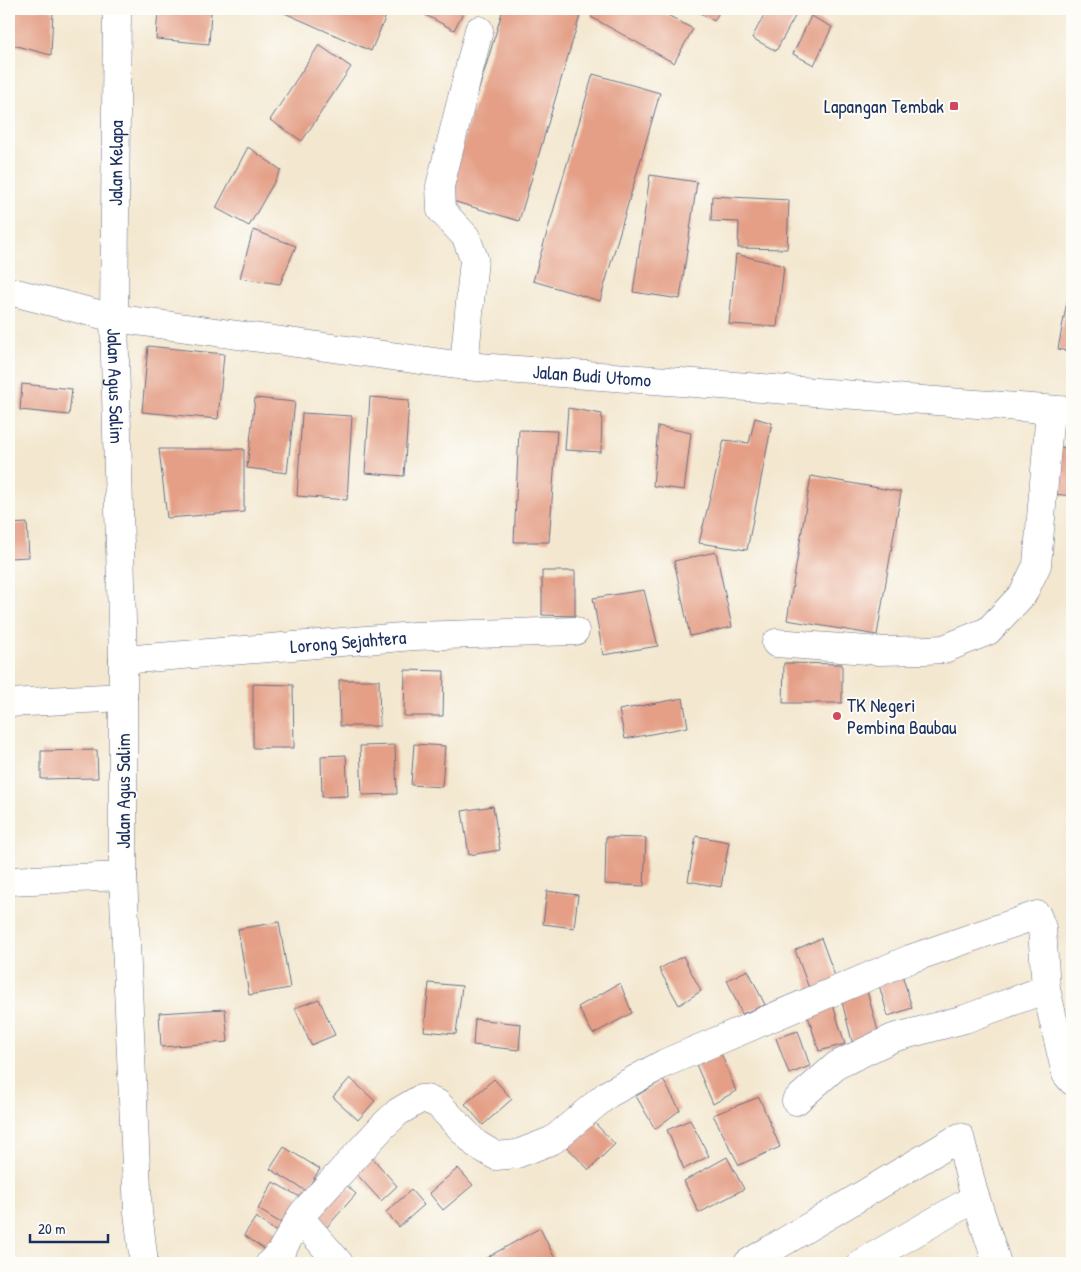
<svg xmlns="http://www.w3.org/2000/svg" width="1081" height="1272" font-family="'Patrick Hand',sans-serif">
  <rect width="100%" height="100%" fill="#fdfcf7"/>
  <filter id="ink" filterUnits="userSpaceOnUse"><feTurbulence type="fractalNoise" baseFrequency=".02" numOctaves="2"/><feDisplacementMap in="SourceGraphic" scale="10" xChannelSelector="R" yChannelSelector="G"/><feConvolveMatrix kernelMatrix="1 2 1 2 8 2 1 2 1" color-interpolation-filters="sRGB"/></filter>
  <filter id="wash" filterUnits="userSpaceOnUse"><feTurbulence type="fractalNoise" baseFrequency=".0096" numOctaves="4" result="noise"/><feDisplacementMap in="SourceGraphic" scale="20" xChannelSelector="R" yChannelSelector="G"/><feGaussianBlur stdDeviation="1.12" result="paint"/><feColorMatrix in="noise" values="0 0 0 0 0 0 0 0 0 0 0 0 0 0 0 0 0 1.4 0 .05"/><feComposite in="paint" operator="in"/></filter>
  <g filter="url(#wash)">
    <rect width="100%" height="100%" fill="#f3e7cf"/>
    <g id="blocks">
      <path fill="#e49f86" d="M9,9h37l7,2 -2,44 -42,-11z
        M158,9l53,3 -2,32 -53,-5z
        M281,9h108l-18,42 -91,-40z
        M414,9h51l-11,21z
        M503,9h79l-63,212 -73,-22z
        M596,9h61l36,20 -19,34 -83,-46z
        M693,9h28l-7,12z
        M767,9h32l-23,42 -24,-13z
        M811,16l21,11 -18,38 -21,-11z
        M319,45l32,22 -49,74 -32,-21z
        M593,74l67,19 -60,208 -67,-20z
        M248,147l33,23 -32,56 -33,-18z
        M650,175l47,7 -17,117 -47,-7z
        M712,196l77,4 -2,49 -49,-1 1,-26 -28,-1z
        M253,230l43,16 -16,38 -40,-6z
        M736,254l48,12 -7,61 -48,-3z
        M1070,286l2,1v65l-14,-3z
        M148,346l76,8 -6,65 -76,-7z
        M22,384l50,5 -3,26 -49,-5z
        M370,397l39,3 -5,76 -39,-3z
        M255,398l40,4 -8,71 -40,-5z
        M568,408l34,6 -1,38 -36,-2z
        M302,413l50,3 -5,84 -50,-4z
        M755,418l17,5 -25,127 -48,-7 25,-103 25,3z
        M658,426l33,7 -7,57 -31,-4z
        M519,430l38,1 -8,111h-35z
        M1058,447l14,1v48l-19,-2z
        M159,449h85v63l-77,6z
        M811,476l90,16 -24,143 -90,-15z
        M27,523l2,34 -20,1v-34z
        M716,552l16,75 -42,9 -16,-75z
        M542,571h33v45l-33,-1z
        M644,590l14,56 -55,9 -10,-57z
        M784,663l58,1v39h-59z
        M405,670l39,1 -1,45h-39z
        M339,680h40l1,46h-40z
        M253,684l40,1 1,63h-41z
        M683,698l5,29 -63,12 -6,-29z
        M414,744l31,2 -3,41 -31,-2z
        M395,745l2,49 -35,1 -2,-49z
        M97,750l1,28 -57,1v-28z
        M346,755l2,41 -26,1 -1,-41z
        M493,806l7,44 -31,5 -7,-44z
        M696,836l33,6 -8,45 -33,-6z
        M606,837l40,1 -2,48 -39,-2z
        M547,891l31,4 -4,33 -31,-4z
        M279,922l11,66 -41,7 -11,-66z
        M821,938l15,41 -26,12 -15,-41z
        M683,956l18,35 -22,14 -20,-36z
        M748,970l17,35 -23,9 -15,-34z
        M901,971l11,37 -24,8 -11,-38z
        M429,983l33,3 -6,48 -32,-3z
        M620,983l12,30 -39,21 -15,-27z
        M867,991l14,51 -27,7 -13,-51z
        M319,999l16,36 -24,10 -16,-37z
        M833,1005l12,39 -26,7 -12,-38z
        M225,1009l3,33 -67,5 -2,-34z
        M475,1019l46,5 -2,26 -46,-5z
        M798,1031l12,35 -21,8 -13,-36z
        M719,1048l17,43 -23,13 -18,-42z
        M350,1078l25,23 -17,19 -25,-23z
        M494,1079l18,20 -29,26 -18,-21z
        M663,1080l17,30 -25,19 -19,-33z
        M759,1097l21,50 -41,18 -26,-50z
        M589,1117l26,27 -26,26 -26,-27z
        M690,1120l19,36 -25,13 -17,-39z
        M284,1147l36,22 -14,22 -36,-22z
        M370,1155l27,31 -16,15 -28,-31z
        M727,1157l17,32 -45,24 -15,-32z
        M458,1168l15,17 -30,25 -14,-17z
        M341,1180l15,14 -30,34 -15,-14z
        M273,1182l27,15 -16,28 -26,-16z
        M411,1190l13,15 -25,22 -13,-15z
        M256,1217l26,19 -12,17 -26,-18z
        M540,1228l16,33 -79,2z"/>
    </g>
  </g>
  <g filter="url(#ink)">
    <use href="#blocks" fill-opacity="0" stroke="#676f86" stroke-width="1"/>
    <g fill="none" stroke-linecap="round" stroke-linejoin="round">
      <defs>
        <g id="minor">
          <path id="s1" d="M114,318l3,-309"/>
          <path d="M464,366l10,-107 -8,-22 -25,-27 -1,-24 39,-156"/>
          <path d="M776,643l104,8 45,-1 19,-1 44,-18 35,-37 14,-29 13,-154"/>
          <path id="s2" d="M123,660l291,-24 161,-5"/>
          <path d="M9,703l114,-6"/>
          <path d="M9,881l114,-5"/>
          <path d="M796,1101l41,-36 56,-27 72,-19 81,-30 20,85 6,7"/>
          <path d="M300,1218l39,45"/>
          <path d="M270,1263l10,-10 23,-40 80,-87 15,-14 22,-13h6l12,5 38,40 20,12 21,-2 36,-14 55,-46 57,-31 245,-104 127,-44 5,13 4,61"/>
          <path d="M748,1263l212,-126 13,53 24,73"/>
          <path d="M862,1263l113,-65"/>
        </g>
        <g id="major">
          <path id="s3" d="M9,291l105,27 350,48 608,45"/>
          <path id="s4" d="M114,318l9,342v216l15,336 6,51"/>
        </g>
      </defs>
      <use href="#minor" stroke="#676f86" stroke-width="29"/>
      <use href="#major" stroke="#676f86" stroke-width="29"/>
      <use href="#minor" stroke="#fff" stroke-width="28"/>
      <use href="#major" stroke="#fff" stroke-width="28"/>
    </g>
  </g>
  <g fill="#d1495b" stroke="#fdfcf7" stroke-width="2">
    <rect x="949" y="101" width="10" height="10" rx="2.5"/>
    <circle cx="837" cy="716" r="5"/>
  </g>
  <g text-anchor="middle" dominant-baseline="central" stroke-width="4" stroke-linejoin="round" paint-order="stroke">
    <g font-size="19" fill="#1b2f5e" stroke="#fdfcf7" text-anchor="end">
      <text x="944" y="106">Lapangan Tembak</text>
      <text x="847" y="705" text-anchor="start">TK Negeri<tspan x="847" dy="22">Pembina Baubau</tspan></text>
    </g>
    <g font-size="19" fill="#1b2f5e" stroke="#fdfcf7">
      <text stroke="none"><textPath href="#s1" startOffset="155">Jalan Kelapa</textPath></text>
      <text stroke="none"><textPath href="#s3" startOffset="590">Jalan Budi Utomo</textPath></text>
      <text stroke="none"><textPath href="#s4" startOffset="68">Jalan Agus Salim</textPath></text>
      <text stroke="none"><textPath href="#s2" startOffset="226">Lorong Sejahtera</textPath></text>
      <text transform="translate(123 791) rotate(-90)">Jalan Agus Salim</text>
    </g>
  </g>
  <rect width="1081" height="1272" fill="none" stroke="#fdfcf7" stroke-width="30"/>
  <path d="M30 1234v8h78v-8" fill="none" stroke="#1b2f5e" stroke-width="2.5"/>
  <text x="38" y="1234" font-size="15" fill="#1b2f5e" stroke="#fdfcf7" stroke-width="4" paint-order="stroke">20 m</text>
</svg>
